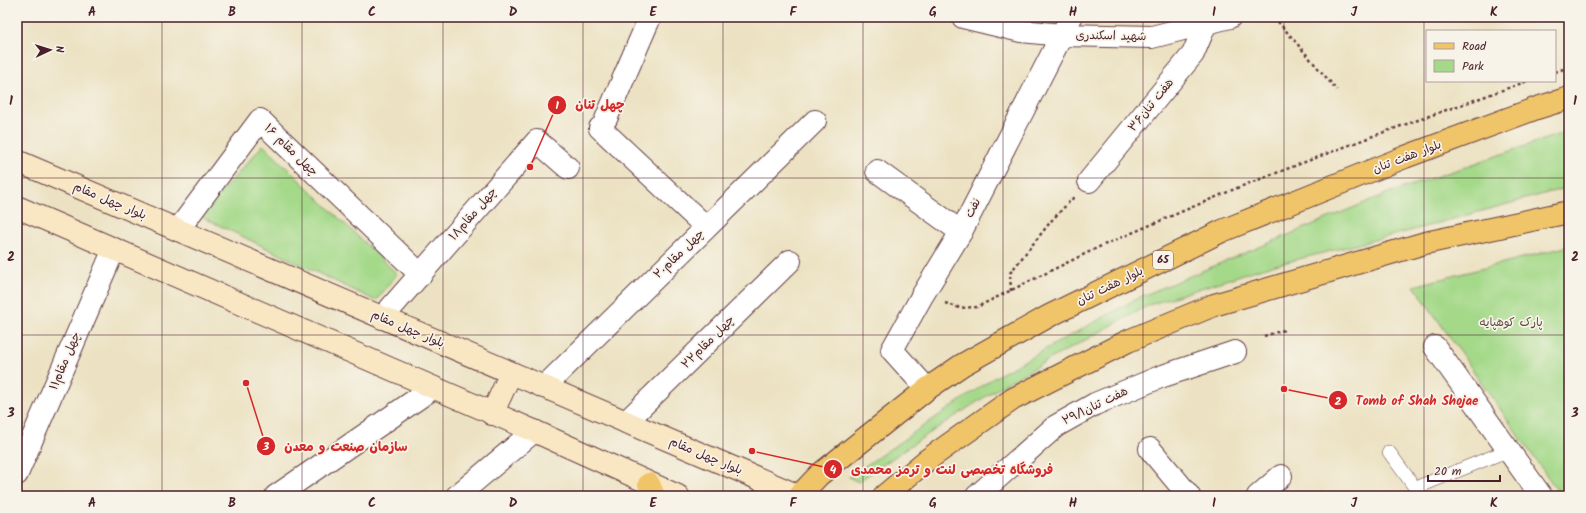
<svg xmlns="http://www.w3.org/2000/svg" width="1586" height="513" font-family="Kalam,'Playpen Sans Arabic',sans-serif">
  <rect width="100%" height="100%" fill="#f7f3e8"/>
  <filter id="ink" filterUnits="userSpaceOnUse"><feTurbulence type="fractalNoise" baseFrequency=".025" numOctaves="2"/><feDisplacementMap in="SourceGraphic" scale="8" xChannelSelector="R" yChannelSelector="G"/><feConvolveMatrix kernelMatrix="1 2 1 2 8 2 1 2 1" color-interpolation-filters="sRGB"/></filter>
  <filter id="wash" filterUnits="userSpaceOnUse"><feTurbulence type="fractalNoise" baseFrequency=".012" numOctaves="4" result="noise"/><feDisplacementMap in="SourceGraphic" scale="16" xChannelSelector="R" yChannelSelector="G"/><feGaussianBlur stdDeviation="0.9" result="paint"/><feColorMatrix in="noise" values="0 0 0 0 0 0 0 0 0 0 0 0 0 0 0 0 0 1.4 0 .05"/><feComposite in="paint" operator="in"/></filter>
  <g filter="url(#wash)">
    <rect width="100%" height="100%" fill="#ece2c3"/>
    <path fill="#a4d989" stroke="#777c5a" d="M1569,131v56l-167,46 -143,36 -110,36 -146,80 -93,61 -52,36 -9,-5 146,-100 145,-80 246,-103z
      M263,145l134,129 -21,27 -176,-85z
      M1569,246v250h-8l-147,-210z"/>
  </g>
  <g filter="url(#ink)">
    <g fill="none" stroke-linecap="round" stroke-linejoin="round">
      <defs>
        <path id="service" d="M1389,452l32,44
          M1415,488l94,-38"/>
        <path id="minor" d="M963,17l58,14 41,4 90,2 78,-20
          M606,119l44,-102
          M600,128l106,99
          M877,171l84,61
          M1089,181l104,-127 13,-31
          M178,230l82,-110 161,155
          M382,318l155,-177 31,27
          M1435,347l106,149
          M544,387l271,-266
          M626,422l164,-161
          M1150,449l39,47
          M17,474l97,-225
          M276,496l157,-108
          M457,496l77,-65
          M977,496l79,-70 39,-22 65,-27 75,-25
          M1258,496l23,-20"/>
        <path id="tertiary" d="M927,389l-35,-39 30,-54 39,-64 110,-215"/>
        <path id="secondary" d="M17,161l782,335
          M17,207l517,224 144,65
          M492,414l19,-41"/>
        <path id="primary" d="M649,484l5,12
          M799,496l20,-21 108,-86 35,-24 87,-49 173,-85 183,-74 132,-49 32,-10
          M884,496l43,-36 86,-61 115,-58 86,-36 211,-62 144,-31"/>
      </defs>
      <use href="#service" stroke="#623c42" stroke-width="14"/>
      <use href="#minor" stroke="#623c42" stroke-width="24"/>
      <use href="#tertiary" stroke="#623c42" stroke-width="24"/>
      <use href="#secondary" stroke="#623c42" stroke-width="24"/>
      <use href="#primary" stroke="#623c42" stroke-width="24"/>
      <path stroke="#623c42" stroke-width="2.5" stroke-dasharray="3 3" stroke-linecap="butt" d="M1274,17l63,73
        M1555,72l14,-5
        M1011,291l-1,-18 42,-53 22,-23
        M945,303l15,5 17,-1 122,-60 138,-59 136,-52 155,-55
        M1264,336l20,-6"/>
      <use href="#service" stroke="#fff" stroke-width="13"/>
      <use href="#minor" stroke="#fff" stroke-width="22"/>
      <use href="#tertiary" stroke="#fff" stroke-width="22"/>
      <use href="#secondary" stroke="#f9e7c3" stroke-width="22"/>
      <use href="#primary" stroke="#f0c469" stroke-width="22"/>
    </g>
  </g>
  <path fill="none" stroke="#4a1f2b" stroke-width="1" stroke-opacity="0.55" d="M162,17v479M302,17v479M443,17v479M583,17v479M723,17v479M863,17v479M1003,17v479M1143,17v479M1284,17v479M1424,17v479M17,178h1552M17,335h1552"/>
  <g text-anchor="middle" dominant-baseline="central" stroke-width="3.5" stroke-linejoin="round" paint-order="stroke">
    <rect fill="#f7f3e8" stroke="#7e5f64" stroke-width="1" x="1153" y="251" width="20" height="18" rx="3"/>
    <g font-size="11" font-weight="bold" fill="#4a1f2b">
      <text x="1163" y="260">65</text>
    </g>
    <g font-size="12" fill="#4a1f2b" stroke="#f7f3e8">
      <text transform="translate(1111 36) rotate(1)">شهید اسکندری</text>
      <text transform="translate(1151 105) rotate(-51)">هفت تنان۳۶</text>
      <text transform="translate(291 150) rotate(44)">چهل مقام ۱۶</text>
      <text transform="translate(1407 157) rotate(-21)">بلوار هفت تنان</text>
      <text transform="translate(110 201) rotate(23)">بلوار چهل مقام</text>
      <text transform="translate(973 208) rotate(-63)">نفت</text>
      <text transform="translate(473 214) rotate(-49)">۱۸چهل مقام</text>
      <text transform="translate(679 254) rotate(-44)">چهل مقام۲۰</text>
      <text transform="translate(1110 286) rotate(-26)">بلوار هفت تنان</text>
      <text transform="translate(408 329) rotate(23)">بلوار چهل مقام</text>
      <text transform="translate(708 342) rotate(-45)">چهل مقام۲۲</text>
      <text transform="translate(65 361) rotate(-67)">چهل مقام۱۱</text>
      <text transform="translate(1095 406) rotate(-26)">۲۹/۱هفت تنان</text>
      <text transform="translate(706 456) rotate(23)">بلوار چهل مقام</text>
    </g>
    <g font-size="12" fill="#604e42" stroke="#f7f3e8">
      <text x="1511" y="322">پارک کوهپایه</text>
    </g>
  </g>
  <path fill="none" stroke="#d62828" stroke-width="1.5" d="M530 167L557 105M1284 389L1338 400M246 383L266 446M752 451L833 469"/>
  <g fill="#d62828" stroke="#f7f3e8" stroke-width="1.5">
    <circle cx="530" cy="167" r="4"/>
    <circle cx="1284" cy="389" r="4"/>
    <circle cx="246" cy="383" r="4"/>
    <circle cx="752" cy="451" r="4"/>
    <circle cx="557" cy="105" r="10"/>
    <circle cx="1338" cy="400" r="10"/>
    <circle cx="266" cy="446" r="10"/>
    <circle cx="833" cy="469" r="10"/>
  </g>
  <g font-size="12" text-anchor="middle" font-weight="bold" fill="#fff">
    <text x="557" y="109">1</text>
    <text x="1338" y="405">2</text>
    <text x="266" y="450">3</text>
    <text x="833" y="473">4</text>
  </g>
  <g font-size="13" text-anchor="middle" font-weight="bold" fill="#d62828" stroke="#f7f3e8" stroke-width="3.5" stroke-linejoin="round" paint-order="stroke">
    <text x="600" y="109">چهل تنان</text>
    <text x="1417" y="405">Tomb of Shah Shojae</text>
    <text x="346" y="451">سازمان صنعت و معدن</text>
    <text x="952" y="474">فروشگاه تخصصی لنت و ترمز محمدی</text>
  </g>
  <rect width="1586" height="513" fill="none" stroke="#f7f3e8" stroke-width="44"/>
  <rect x="1426" y="30" width="130" height="52" fill="#f7f3e8" stroke="#b29e9c"/>
  <rect x="1434" y="43" width="20" height="6" fill="#f0c469" stroke="#b29e9c"/>
  <text x="1462" y="50" font-size="12" fill="#4a1f2b">Road</text>
  <rect x="1434" y="60" width="20" height="12" fill="#a4d989" stroke="#b29e9c"/>
  <text x="1462" y="70" font-size="12" fill="#4a1f2b">Park</text>
  <g transform="translate(50 50) rotate(86)" stroke="#f7f3e8" stroke-width="3" paint-order="stroke">
  <path d="M0-3L7 15L0 10L-7 15Z" fill="#4a1f2b"/>
  <text y="-6" font-size="11" font-weight="bold" text-anchor="middle" fill="#4a1f2b">N</text>
  </g>
  <path d="M1428 475v6h72v-6" fill="none" stroke="#4a1f2b" stroke-width="2"/>
  <text x="1434" y="475" font-size="12" fill="#4a1f2b" stroke="#f7f3e8" stroke-width="3" paint-order="stroke">20 m</text>
  <rect x="22" y="22" width="1542" height="469" fill="none" stroke="#4a1f2b" stroke-width="1.5"/>
  <g font-size="13" text-anchor="middle" font-weight="bold" fill="#4a1f2b">
    <text x="92" y="16">A</text>
    <text x="232" y="16">B</text>
    <text x="372" y="16">C</text>
    <text x="513" y="16">D</text>
    <text x="653" y="16">E</text>
    <text x="793" y="16">F</text>
    <text x="933" y="16">G</text>
    <text x="1073" y="16">H</text>
    <text x="1214" y="16">I</text>
    <text x="1354" y="16">J</text>
    <text x="1494" y="16">K</text>
    <text x="11" y="105">1</text>
    <text x="1575" y="105">1</text>
    <text x="11" y="261">2</text>
    <text x="1575" y="261">2</text>
    <text x="11" y="417">3</text>
    <text x="1575" y="417">3</text>
    <text x="92" y="507">A</text>
    <text x="232" y="507">B</text>
    <text x="372" y="507">C</text>
    <text x="513" y="507">D</text>
    <text x="653" y="507">E</text>
    <text x="793" y="507">F</text>
    <text x="933" y="507">G</text>
    <text x="1073" y="507">H</text>
    <text x="1214" y="507">I</text>
    <text x="1354" y="507">J</text>
    <text x="1494" y="507">K</text>
  </g>
</svg>
